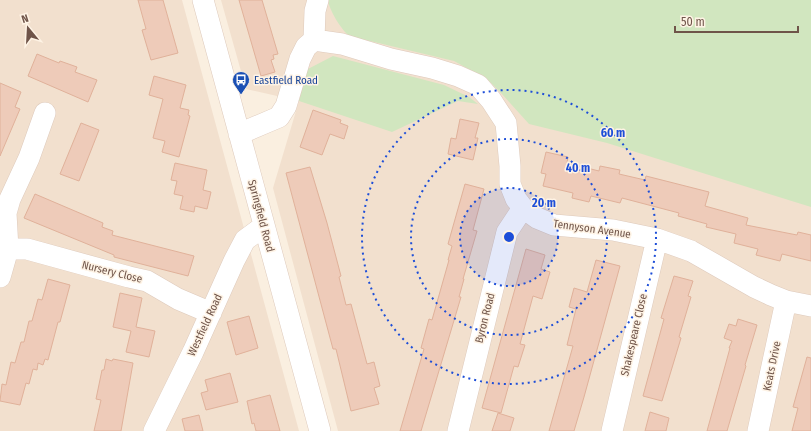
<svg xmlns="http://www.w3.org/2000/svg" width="811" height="431" font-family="'Fira Sans Condensed',sans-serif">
  <rect width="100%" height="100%" fill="#faefe0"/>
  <path fill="#f2e0ce" d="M0,0h182l117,431h-299z
    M221,0h590v431h-473l-65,-243 26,-87 -53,-12z"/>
  <path fill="#d1e6bf" d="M328,0h483v207l-204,-64 -78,-19 -27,-30 -15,-15 -33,-18 -105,-25c-8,-7 -20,-26 -21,-36z
    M333,56l111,29 25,12 9,7 -20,-3 -66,31 -93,-31 7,-31z"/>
  <path fill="#eecbb9" stroke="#e0b19a" d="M138,0h25l15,53 -27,7 -9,-30 4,-1z
    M239,0h23l16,54 -5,1 1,4 -3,1 4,12 -14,4z
    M37,54l22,9 1,-2 17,6 -2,5 22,8 -9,22 -60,-26z
    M154,76l32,9 -6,23 9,2 -1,5 2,1 -11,41 -17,-5 3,-11 -12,-3 10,-39 -14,-4z
    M0,83l21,9 -6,15 5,2 -20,47z
    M313,110l28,10 -1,3 8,3 -4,13 -14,-5 -8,21 -22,-8z
    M460,119l19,4 -4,15h3l-5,22 -25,-6 3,-16 5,1z
    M81,123l18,7 -20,51 -19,-7z
    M546,152l22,5 -1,6 32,8 1,-5 20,4 -1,4 26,6 1,-4 63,16 -4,14 43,12 -2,7 51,10 1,-3 13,3v26l-29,-7 -2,7 -24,-6 2,-6 -24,-6 2,-9 -30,-7 1,-3 -29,-8 1,-3 -57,-15 -2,5 -29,-7 -2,6 -17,-4 1,-5 -30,-7 3,-12 -5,-1z
    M175,163l32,7 -4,20 8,2 -4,17 -12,-3 -1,6 -14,-3 3,-13 -9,-2 3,-13 -6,-1z
    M310,167l17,56 14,53 -2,1 7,28 5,-1 16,60 7,-2 6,24 -6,2 5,16 -28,7 -15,-62h-3l-47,-176z
    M465,184l19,5 -11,41 4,1 -14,48h1l-5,18h2l-40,134h-21l24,-82 -3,-1 8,-29 3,1 17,-60h-1l4,-14 -4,-2z
    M35,194l68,29 -1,4 11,4 -1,4 82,21 -6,20 -74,-19v-2l-90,-37z
    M526,249l19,6 -4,14 9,3 -8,27 -9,-3 -13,48 5,1 -7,22 -4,-1 -13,47 -19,-5z
    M596,260l24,6 -36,131 -10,34h-25l24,-85 -6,-1 9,-36 -7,-2 5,-19 13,4z
    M674,276l19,5 -5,15 3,1 -12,40 2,1 -19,63 -19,-5 21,-77 -3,-1z
    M48,279l22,6 -10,37h-2l-10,38 -3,-1 -2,6 -5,-2 -1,7 -4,-1 -4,15 -3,-1 -6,22 -20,-4 2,-17 4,1 5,-23 4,1 6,-21h3l5,-21h3l6,-22 4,1z
    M120,293l22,5 -6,29 19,4 -6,26 -23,-5 5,-21 -18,-4z
    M249,316l9,32 -22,7 -9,-33z
    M738,319l19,6 -12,40 1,1 -19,65h-20l23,-83h-1l3,-7 -8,-3 5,-14 7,2z
    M807,357l4,1v73h-19l6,-23 -5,-1z
    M106,359l6,2 1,-2 20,4 -12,68h-27l7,-31 -5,-1 6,-29h2z
    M230,373l8,29 -32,8 -5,-17 7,-2 -3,-11z
    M270,395l10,36h-24l-2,-8 -2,1 -5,-23z
    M650,412l19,6 -3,13h-21z
    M498,413l16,5 -4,13h-18z
    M199,415l4,16h-18l-3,-12z"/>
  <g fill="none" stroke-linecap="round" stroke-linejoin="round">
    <defs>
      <path id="minor" d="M203,0l117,431
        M314,40l28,4 49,15 41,9 26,8 20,9 13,15 15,23 4,43v18l6,15 7,9 14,10 17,7 59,5 44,9 34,12 63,36 17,8 15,6 25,5
        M239,134l40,-17 7,-11 14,-47 6,-12 8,-7 1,-29 3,-11
        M8,249h19l102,28 18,4 31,18 33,14
        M0,277l8,-28 -2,-36 4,-14 19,-41 16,-45
        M154,431l39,-79 41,-91 11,-21 19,-14
        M458,431l49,-199 16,-24
        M612,431l45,-192
        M758,431l28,-130"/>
    </defs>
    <use href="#minor" stroke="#decabc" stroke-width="22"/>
    <use href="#minor" stroke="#fff" stroke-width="21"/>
  </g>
  <circle cx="509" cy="237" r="49" fill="#1d4ed8" fill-opacity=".12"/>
  <g fill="none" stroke="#1d4ed8" stroke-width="2" stroke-dasharray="2 4">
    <circle cx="509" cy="237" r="49"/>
    <circle cx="509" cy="237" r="98"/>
    <circle cx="509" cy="237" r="147"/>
  </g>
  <defs>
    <symbol id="bus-pin" viewBox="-11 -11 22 30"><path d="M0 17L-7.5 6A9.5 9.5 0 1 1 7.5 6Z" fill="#1a4fb4" stroke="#fef3e5"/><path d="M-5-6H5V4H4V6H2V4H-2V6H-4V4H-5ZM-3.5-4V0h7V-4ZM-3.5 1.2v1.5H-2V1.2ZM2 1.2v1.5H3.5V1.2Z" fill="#fff"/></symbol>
  </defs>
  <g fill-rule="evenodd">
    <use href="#bus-pin" x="231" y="70" width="20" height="27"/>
  </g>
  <g text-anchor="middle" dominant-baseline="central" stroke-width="3" stroke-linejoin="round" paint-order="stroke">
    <g font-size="11" fill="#164399" stroke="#fef3e5" text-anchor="start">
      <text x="254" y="80">Eastfield Road</text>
    </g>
    <g font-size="11" fill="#6f5449" stroke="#fef3e5">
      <text transform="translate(261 216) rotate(75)">Springfield Road</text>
      <text transform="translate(592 229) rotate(8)">Tennyson Avenue</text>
      <text transform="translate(112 272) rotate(14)">Nursery Close</text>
      <text transform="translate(485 318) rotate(-76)">Byron Road</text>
      <text transform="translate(205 325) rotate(-65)">Westfield Road</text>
      <text transform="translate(634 335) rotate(-77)">Shakespeare Close</text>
      <text transform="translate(772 366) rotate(-78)">Keats Drive</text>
    </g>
  </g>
  <circle cx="509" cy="237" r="6" fill="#1d4ed8" stroke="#fef3e5" stroke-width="2"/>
  <g font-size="12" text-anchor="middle" font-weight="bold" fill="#1d4ed8" stroke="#fef3e5" stroke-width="3" stroke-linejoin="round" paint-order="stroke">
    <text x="613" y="137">60 m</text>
    <text x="578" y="172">40 m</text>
    <text x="544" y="207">20 m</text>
  </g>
  <g transform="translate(28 28) rotate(342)" stroke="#fef3e5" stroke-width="3" paint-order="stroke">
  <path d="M0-3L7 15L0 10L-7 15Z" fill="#6f5449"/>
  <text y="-6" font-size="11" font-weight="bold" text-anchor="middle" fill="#6f5449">N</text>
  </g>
  <path d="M675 26v6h123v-6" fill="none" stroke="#6f5449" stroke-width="2"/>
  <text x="681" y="26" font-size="12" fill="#6f5449" stroke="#fef3e5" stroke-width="3" paint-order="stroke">50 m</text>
</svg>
